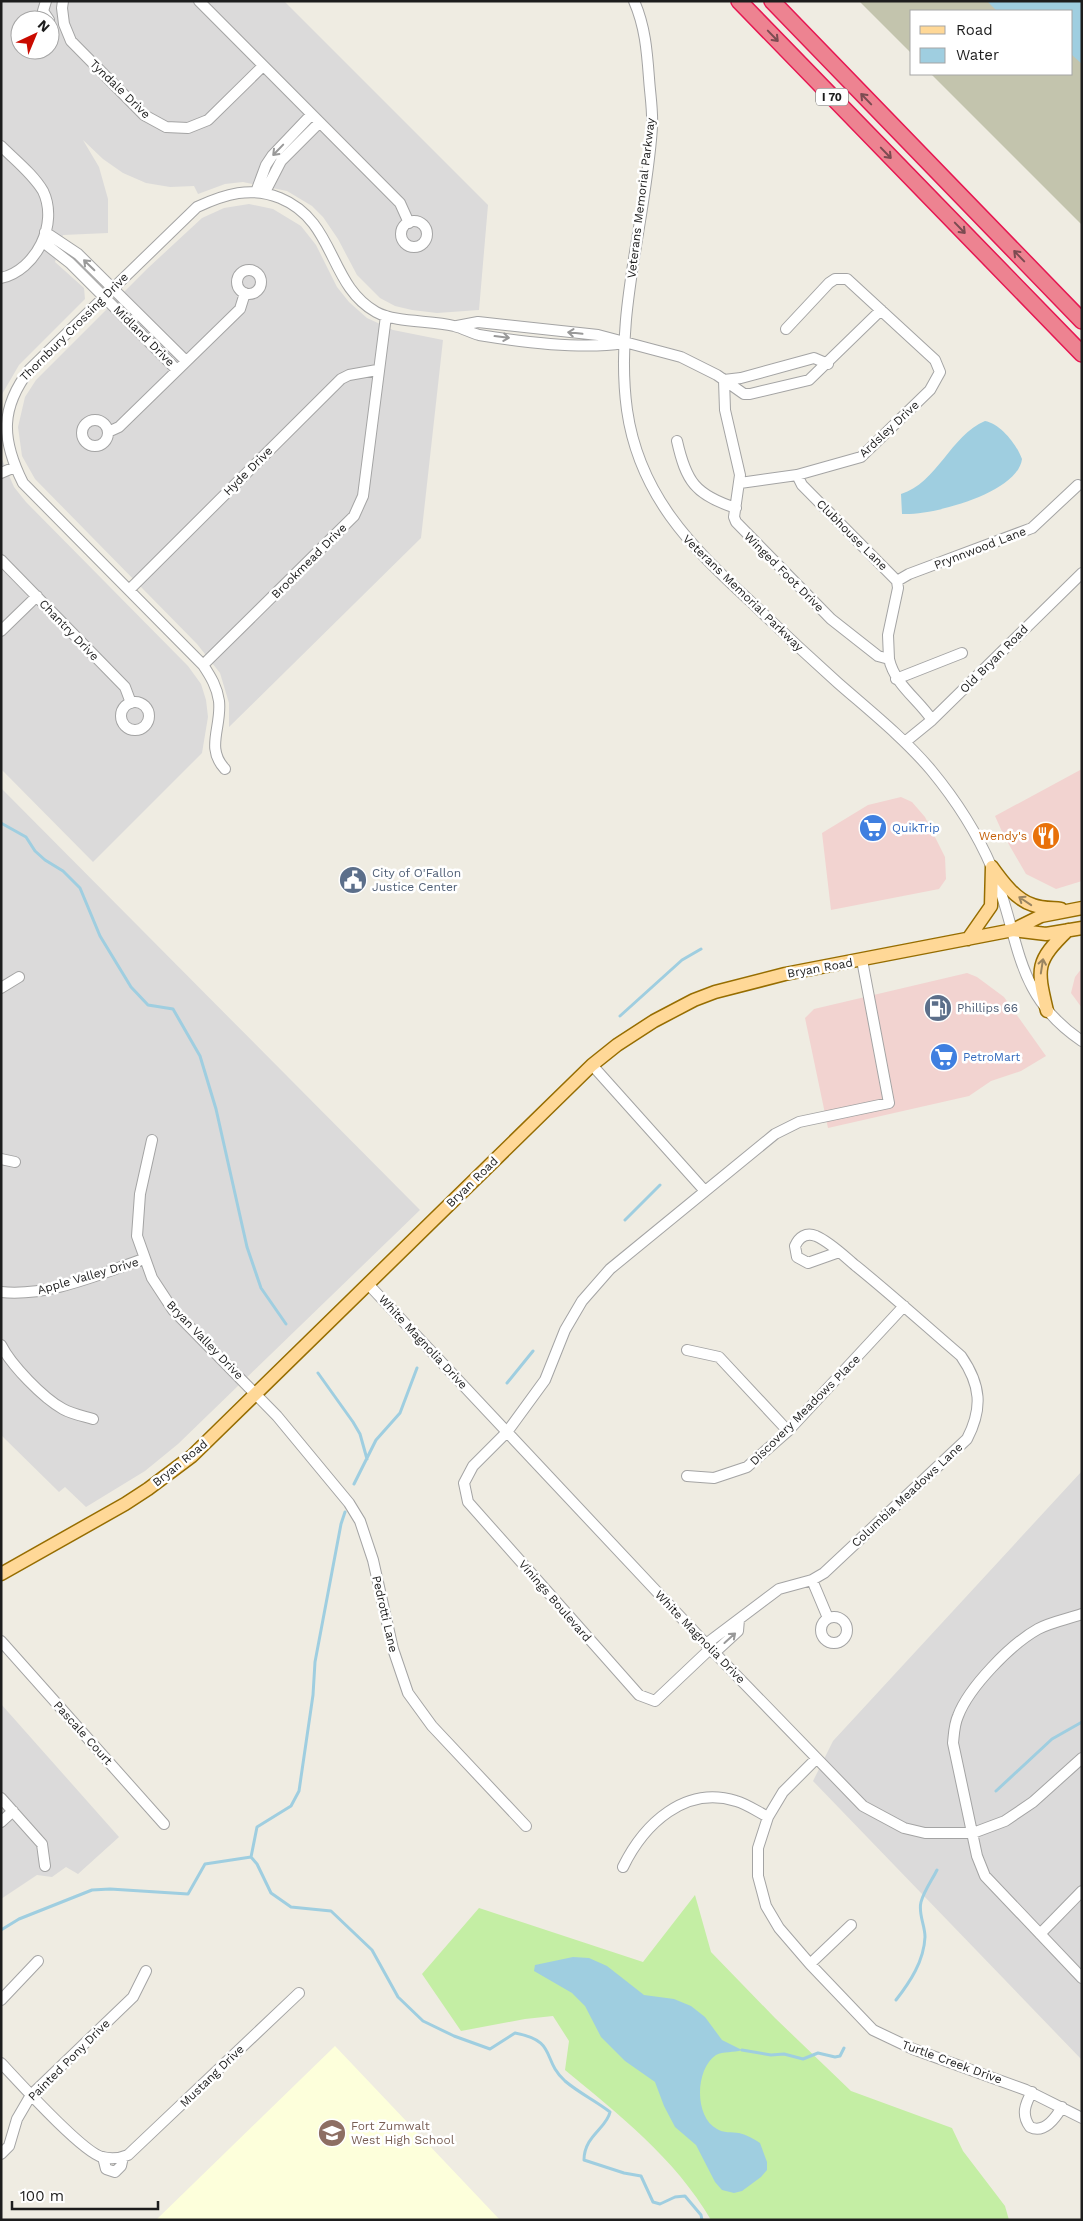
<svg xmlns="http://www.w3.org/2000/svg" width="1083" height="2221" font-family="'Work Sans',sans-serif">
  <rect width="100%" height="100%" fill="#efece2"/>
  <path fill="#dbdada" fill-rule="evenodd" d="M1,1h283l204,204 -9,105 -42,3 -25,-3 -17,-4 -15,-8 -23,-23 -19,-36 -15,-22 -11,-11 -25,-15 -44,-9 -18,2 -27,10 -4,-8 -24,1 -24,-4 -23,-10 -20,-14 -20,-19 16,27 9,32v34l-45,2 -8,27 29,26 1,11 -66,66 -18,31zM20,20h30v30h-30z
    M249,204l24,5 28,17 15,19 21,42 12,15 18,16 26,12 50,10 -22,198 -192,189v-24l-9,-30 -23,-29 -162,-165 -13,-23 -4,-29 7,-30 11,-17 112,-112 54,-50 22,-10z
    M1,457l13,30 12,15 162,164 13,18 5,16 2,17 -6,36 -109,109 -92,-93z
    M1,788l419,422 -242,234 -33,27 -59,36 -21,-20 -6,5 -58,-57z
    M1082,1471v589l-269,-279 20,-40z
    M1,1704l118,133 -41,37 -12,-7 -14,10 -15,-2 -36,24z"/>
  <path fill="#f2d3d0" d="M1082,769v112l-26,8 -30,-15 -22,-38 -9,-20z
    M901,797l11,5 13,15 20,40 1,22 -7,10 -108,21 -9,-77 46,-28z
    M1082,968v40l-11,-15 4,-16z
    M967,973l10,4 27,20 42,59 -25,15 -30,10 -22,15 -141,32 -23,-110 9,-9z"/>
  <path fill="#fdffdb" d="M335,2046l165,174h-344z"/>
  <path fill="#c3c4ad" d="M859,1h223v224l-151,-151h141v-63h-160v43z"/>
  <path fill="#c4eea4" d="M695,1895l16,57 64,66 76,73 101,37 11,23 42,55 4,14h-298c-36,-62 -93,-106 -146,-150l4,-29 -16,-25 -28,3 -64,12 -39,-57 57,-66 164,54z"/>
  <path fill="#9fcee0" d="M987,1h95v63l-10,-9v-44h-75z
    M985,421c16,3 32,24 37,38 -4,34 -91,57 -120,55l-1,-20c36,-11 50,-59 84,-73z
    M573,1957l16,1 18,8 37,29 30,4 17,7 14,11 17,23 20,10c-8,3 -19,1 -26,5 -21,14 -22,62 1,74 6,4 15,3 22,4 8,2 15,6 21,10l7,19v8l-6,7 -19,14 -8,2 -12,-3 -7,-8 -19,-37 -21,-18 -11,-21 -9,-24 -30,-21 -24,-24 -16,-31 -13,-13 -38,-22 1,-6z"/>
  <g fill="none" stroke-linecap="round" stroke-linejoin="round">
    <path stroke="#9fcee0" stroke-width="3" d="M1,823l25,14 9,14 10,9 18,11 17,17 20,48 31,51 17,18 25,4 27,47 16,53 31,138 14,41 25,36
      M620,1016l62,-56 19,-11
      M625,1220l35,-35
      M318,1373l35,49 7,12 7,25
      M507,1383l26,-32
      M354,1484l22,-44 24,-27 17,-45
      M996,1791l56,-52 30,-17
      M251,1857l6,7 14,29 20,14 40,4 41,39 26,47 25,24 31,15 36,13 25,-16c43,8 26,26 50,48 14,12 31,20 45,31 -3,16 -26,24 -26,48l40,13 17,3 12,26 7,2 15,-7 10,-1 16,19 1,5
      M251,1857l6,-30 34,-21 8,-15 14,-96 2,-33 26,-138 4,-12
      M1,1930l18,-11 73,-29 18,-1 78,5 17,-30 46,-7
      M896,2000c14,-18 28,-39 29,-63 0,-12 -7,-23 -4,-35 3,-11 11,-22 16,-32
      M742,2050l29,5 13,-1 19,5 15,-6 17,4 5,-1 4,-8"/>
    <defs>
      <path id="minor" d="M46,1l-3,10 6,9
        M63,1l-1,7 2,16 7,17 73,74 22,12 22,1 20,-8 55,-54
        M199,1l201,202 9,20
        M634,1c11,25 13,50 15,77 1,16 4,33 3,49 -6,95 -38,188 -25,283 12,84 63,136 122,190 29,28 59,56 89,83 32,28 66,55 93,87 24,29 46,63 61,98 29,69 20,126 90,173
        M1,146c14,14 32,28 42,45 16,33 -7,79 -42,87
        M256,192l10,-27 6,-9 39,-41
        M265,192l16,-31 38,-38
        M401 234a13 13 0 1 1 26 0a13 13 0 1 1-26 0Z
        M45,232l33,22 108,107
        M43,242l27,21 107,107
        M237 282a12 12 0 1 1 24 0a12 12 0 1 1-24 0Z
        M457,326l21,-4 120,13 83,22 36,18 27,19h6l59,-14 72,-70
        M724,380l1,30 15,65 -6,42 2,5 95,97 47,37 11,3c6,26 29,40 43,61
        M724,380l17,-2 73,-20 14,6
        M82 433a13 13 0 1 1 26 0a13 13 0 1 1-26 0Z
        M108,432l11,-5 121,-118 5,-16
        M677,441c9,40 18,54 59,67
        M1,473l14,-6
        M797,475l5,10 95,96 1,7 -10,47 1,24
        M740,483l57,-8 64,-18 69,-67 10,-18 -5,-12 -88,-81h-12l-6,4 -43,46
        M1,560l124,127 6,16
        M897,581l12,-7 123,-46 46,-43
        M129,590l212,-211 8,-4 28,-5
        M1,631l36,-35
        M203,665l151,-149 9,-20 23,-180
        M896,679l66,-26
        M121 716a14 14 0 1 1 28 0a14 14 0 1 1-28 0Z
        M905,742l27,-22 150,-147
        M225,769c-20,-21 -3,-42 -6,-68 -2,-14 -8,-24 -16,-36l-180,-182c-22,-44 -23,-75 7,-114l167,-162c28,-13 54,-21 83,-9 56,23 48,87 96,114 20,11 55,8 78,14 9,2 17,7 25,9 43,7 102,15 144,8
        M1,988l18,-11
        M592,1065l112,125
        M152,1140l-12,54 -3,42 15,42 21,32 104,106 72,87 11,18 13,39 20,89 15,44 24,33 94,100
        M1,1159l14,3
        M368,1284l338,360 157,162 41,22 21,5h48l32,-12 28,-19 49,-44
        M1,1292c48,5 98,-18 143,-33
        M1,1345c10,20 42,53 62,64 9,5 20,7 30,10
        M687,1350l32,7 69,74
        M687,1476l27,2 33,-11 41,-36 116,-125
        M812,1580l16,38
        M1082,1614c-14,5 -31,8 -44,15 -27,15 -69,58 -80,87 -4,9 -4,18 -5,27l24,113 8,20 97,102
        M821 1630a13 13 0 1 1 26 0a13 13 0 1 1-26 0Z
        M1,1641l163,183
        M706,1644l73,-55 33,-9 12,-7 143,-134c16,-31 14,-54 -6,-83 -35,-30 -69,-61 -105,-90 -12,-10 -26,-24 -40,-30 -10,-4 -17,1 -21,10l2,11 11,6 31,-11
        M710,1649l-55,52 -16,-6 -171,-193 -4,-19 9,-17 34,-34 38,-52 20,-50 17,-29 28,-32 165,-135 24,-12 90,-19 -27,-143
        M714,1653l24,-22 1,-12
        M816,1759l-33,33 -15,25 -10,31v28l8,30 13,22 31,36 63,66 40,19 113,41 56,28
        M1,1798l41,46 3,22
        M1,1822l12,-11
        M623,1867c21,-43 62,-82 113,-66 11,3 22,11 32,16
        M1040,1934l42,-43
        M810,1964l41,-39
        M1,2000l37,-39
        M1,2063c17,18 81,89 101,94 9,2 19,1 26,-2l171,-162
        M1032,2092c-7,12 -11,23 -2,35 14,7 25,-8 32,-20
        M1,2154l8,-8 8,-27 14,-24 102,-98 13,-26
        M103,2157l3,12 9,3 6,-6 2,-9"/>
      <path id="major" d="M992,867c10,14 24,33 41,38 8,3 19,3 28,4
        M1013,930l33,4 36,-6
        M968,939l23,-33 1,-39
        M1047,1011c-10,-43 -12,-49 21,-81
        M1,1574l124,-70 23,-15 44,-33 400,-391 25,-20 37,-24 40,-21 21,-8 70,-18 228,-44 28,-14 41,-8"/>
      <path id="highway" d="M739,1l343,353
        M772,1l310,320"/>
    </defs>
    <use href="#minor" stroke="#a4a4a4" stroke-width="12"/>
    <use href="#major" stroke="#966d00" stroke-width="15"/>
    <use href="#highway" stroke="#e61752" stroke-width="18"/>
    <use href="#minor" stroke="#fff" stroke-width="10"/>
    <use href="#major" stroke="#ffd897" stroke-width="12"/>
    <use href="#highway" stroke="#ed8391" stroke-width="15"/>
  </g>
  <defs><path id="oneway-shaft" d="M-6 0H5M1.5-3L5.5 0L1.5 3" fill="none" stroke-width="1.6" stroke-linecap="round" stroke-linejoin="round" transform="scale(1.25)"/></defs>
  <g stroke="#7b4b51">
    <use href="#oneway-shaft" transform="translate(773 36) rotate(46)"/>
    <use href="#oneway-shaft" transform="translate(866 99) rotate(-134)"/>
    <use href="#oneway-shaft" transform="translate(886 153) rotate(46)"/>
    <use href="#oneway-shaft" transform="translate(960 228) rotate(46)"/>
    <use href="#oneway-shaft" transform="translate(1019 256) rotate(-134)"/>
  </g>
  <g stroke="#999">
    <use href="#oneway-shaft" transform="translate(278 150) rotate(134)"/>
    <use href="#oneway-shaft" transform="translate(89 265) rotate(-136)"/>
    <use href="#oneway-shaft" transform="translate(575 333) rotate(-174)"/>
    <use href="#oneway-shaft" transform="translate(502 337) rotate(7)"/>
    <use href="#oneway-shaft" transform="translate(730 1638) rotate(-42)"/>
  </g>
  <g stroke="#998460">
    <use href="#oneway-shaft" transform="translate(1025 901) rotate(-146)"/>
    <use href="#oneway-shaft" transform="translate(1042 966) rotate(-81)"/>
  </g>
  <defs>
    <symbol id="supermarket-disc" viewBox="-11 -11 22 22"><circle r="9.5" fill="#3f7fe0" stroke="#fff"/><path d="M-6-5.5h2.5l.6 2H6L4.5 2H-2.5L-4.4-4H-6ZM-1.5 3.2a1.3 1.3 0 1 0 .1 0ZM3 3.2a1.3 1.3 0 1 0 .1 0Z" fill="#fff"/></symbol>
    <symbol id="restaurant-disc" viewBox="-11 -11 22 22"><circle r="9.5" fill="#e8710a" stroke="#fff"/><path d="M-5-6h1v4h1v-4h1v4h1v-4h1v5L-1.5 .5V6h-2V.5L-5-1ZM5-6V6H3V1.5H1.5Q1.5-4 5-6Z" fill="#fff"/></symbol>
    <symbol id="civic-disc" viewBox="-11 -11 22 22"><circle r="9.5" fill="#5c6f8a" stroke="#fff"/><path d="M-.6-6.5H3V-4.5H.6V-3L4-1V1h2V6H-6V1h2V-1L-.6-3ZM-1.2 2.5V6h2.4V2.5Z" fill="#fff"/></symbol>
    <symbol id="fuel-disc" viewBox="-11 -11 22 22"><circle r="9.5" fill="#5c6f8a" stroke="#fff"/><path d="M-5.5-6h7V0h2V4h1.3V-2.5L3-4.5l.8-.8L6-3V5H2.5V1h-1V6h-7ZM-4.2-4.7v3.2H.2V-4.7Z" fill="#fff"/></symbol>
    <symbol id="school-disc" viewBox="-11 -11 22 22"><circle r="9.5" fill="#8d6e63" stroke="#fff"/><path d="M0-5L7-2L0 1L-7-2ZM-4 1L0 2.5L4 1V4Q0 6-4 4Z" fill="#fff"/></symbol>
  </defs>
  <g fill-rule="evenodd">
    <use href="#supermarket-disc" x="857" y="812" width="32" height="32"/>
    <use href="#restaurant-disc" x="1030" y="820" width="32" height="32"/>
    <use href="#civic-disc" x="337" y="864" width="32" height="32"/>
    <use href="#fuel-disc" x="922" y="992" width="32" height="32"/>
    <use href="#supermarket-disc" x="928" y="1041" width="32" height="32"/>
    <use href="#school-disc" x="316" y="2117" width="32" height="32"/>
  </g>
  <g text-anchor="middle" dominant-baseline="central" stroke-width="5" stroke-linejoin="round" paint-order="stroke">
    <rect fill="#fff" stroke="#616161" stroke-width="1" x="816" y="88.5" width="32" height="17" rx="4"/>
    <g font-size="11" font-weight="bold" fill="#1d1d1d">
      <text x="832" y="97">I 70</text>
    </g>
    <g font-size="12" fill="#1d1d1d" stroke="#fff">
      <text transform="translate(120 89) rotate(44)">Tyndale Drive</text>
      <text transform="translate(641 198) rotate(-83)">Veterans Memorial Parkway</text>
      <text transform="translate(74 327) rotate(-45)">Thornbury Crossing Drive</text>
      <text transform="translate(144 336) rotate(45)">Midland Drive</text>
      <text transform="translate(889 429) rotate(-43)">Ardsley Drive</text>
      <text transform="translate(248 471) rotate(-45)">Hyde Drive</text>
      <text transform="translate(852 535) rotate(45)">Clubhouse Lane</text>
      <text transform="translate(980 548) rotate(-21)">Prynnwood Lane</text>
      <text transform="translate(309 561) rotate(-45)">Brookmead Drive</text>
      <text transform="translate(784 572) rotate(45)">Winged Foot Drive</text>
      <text transform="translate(743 593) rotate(44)">Veterans Memorial Parkway</text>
      <text transform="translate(69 630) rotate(46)">Chantry Drive</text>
      <text transform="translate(994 659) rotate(-45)">Old Bryan Road</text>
      <text transform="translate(820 968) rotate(-10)">Bryan Road</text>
      <text transform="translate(472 1182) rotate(-44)">Bryan Road</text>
      <text transform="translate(88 1276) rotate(-16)">Apple Valley Drive</text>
      <text transform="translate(205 1340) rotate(46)">Bryan Valley Drive</text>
      <text transform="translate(423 1342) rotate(47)">White Magnolia Drive</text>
      <text transform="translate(805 1410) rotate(-45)">Discovery Meadows Place</text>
      <text transform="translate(180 1463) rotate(-39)">Bryan Road</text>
      <text transform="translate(907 1495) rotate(-43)">Columbia Meadows Lane</text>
      <text transform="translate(555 1601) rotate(49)">Vinings Boulevard</text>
      <text transform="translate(385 1614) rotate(77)">Pedrotti Lane</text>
      <text transform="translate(700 1637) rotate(46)">White Magnolia Drive</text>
      <text transform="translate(83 1733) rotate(48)">Pascale Court</text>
      <text transform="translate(69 2060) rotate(-45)">Painted Pony Drive</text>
      <text transform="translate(952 2062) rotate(20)">Turtle Creek Drive</text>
      <text transform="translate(212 2076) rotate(-44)">Mustang Drive</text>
    </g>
    <g font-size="12" fill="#366cbe" stroke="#fff" text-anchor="start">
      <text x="892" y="828">QuikTrip</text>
      <text x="963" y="1057">PetroMart</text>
    </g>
    <g font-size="12" fill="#c56008" stroke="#fff" text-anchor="end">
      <text x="1027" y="836">Wendy's</text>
    </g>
    <g font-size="12" fill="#4e5e75" stroke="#fff" text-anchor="start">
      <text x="372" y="873">City of O'Fallon<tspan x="372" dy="14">Justice Center</tspan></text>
      <text x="957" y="1008">Phillips 66</text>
    </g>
    <g font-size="12" fill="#785e54" stroke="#fff" text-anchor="start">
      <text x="351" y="2126">Fort Zumwalt<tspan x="351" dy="14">West High School</tspan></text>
    </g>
  </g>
  <rect width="1083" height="2221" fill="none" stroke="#1d1d1d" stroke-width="5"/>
  <rect x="910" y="10" width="162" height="65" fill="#ffffff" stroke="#a5a5a5"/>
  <rect x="920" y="26" width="25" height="8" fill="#ffd897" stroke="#a5a5a5"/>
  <text x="956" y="35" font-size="15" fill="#1d1d1d">Road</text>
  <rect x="920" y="48" width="25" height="15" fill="#9fcee0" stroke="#a5a5a5"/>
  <text x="956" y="60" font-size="15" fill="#1d1d1d">Water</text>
  <g transform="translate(35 35) rotate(44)"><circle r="24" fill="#ffffff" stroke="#a5a5a5"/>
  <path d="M0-4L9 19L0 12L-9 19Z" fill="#ca0b00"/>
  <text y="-8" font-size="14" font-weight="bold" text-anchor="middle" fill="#1d1d1d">N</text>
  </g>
  <path d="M12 2201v8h146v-8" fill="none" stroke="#1d1d1d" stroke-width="2.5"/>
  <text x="20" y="2201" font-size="15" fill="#1d1d1d" stroke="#ffffff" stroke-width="4" paint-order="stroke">100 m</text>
</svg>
